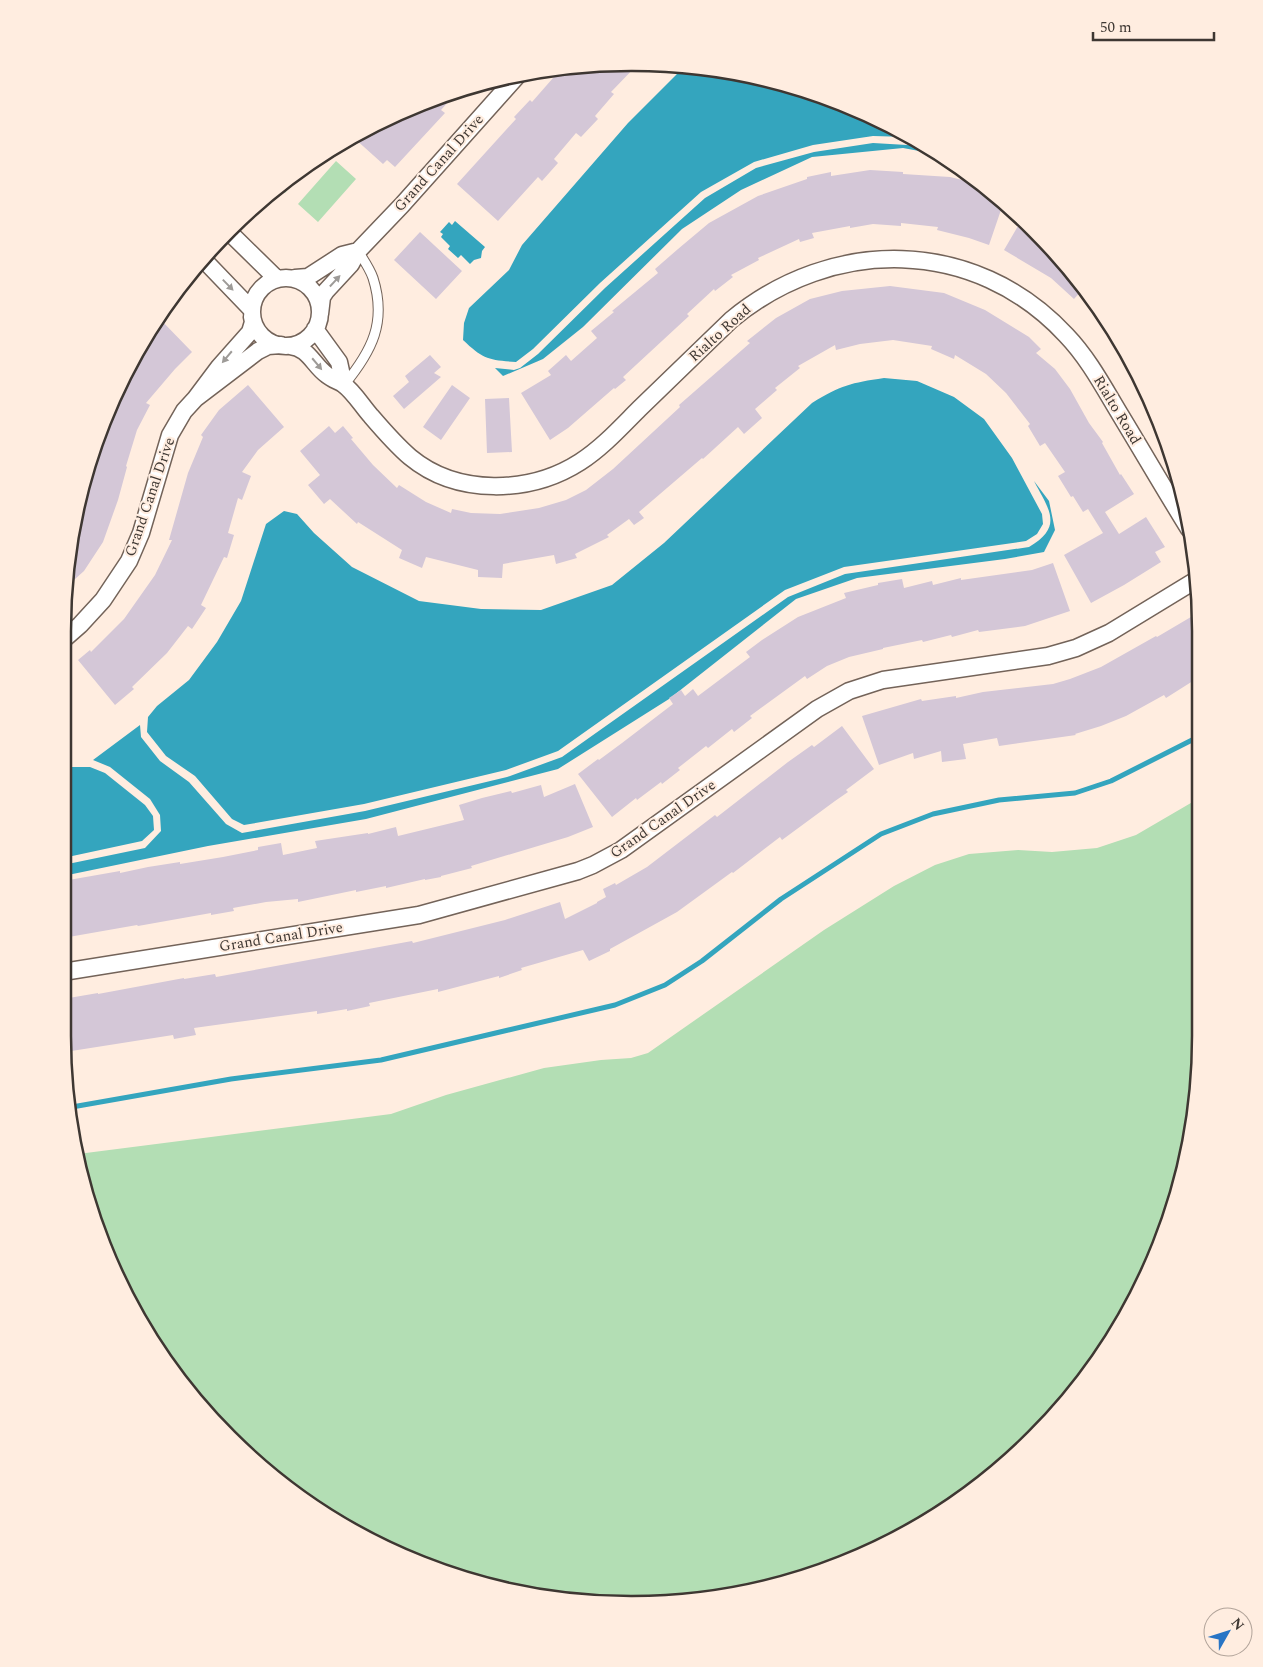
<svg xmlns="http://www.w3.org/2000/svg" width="1263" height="1667" font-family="Spectral,serif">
  <rect width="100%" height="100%" fill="#ffede0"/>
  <path fill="#b3deb4" d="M315,158l-30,35 -6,-5 36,-29z
    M336,161l20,18 -38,43 -20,-18z
    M1196,800v309l-26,110 -46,101 -90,118 -86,70 -134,66 -146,29 -148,-9 -140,-48 -65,-38 -86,-70 -90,-118 -57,-137 -4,-29 313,-40 55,-19 98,-27 57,-8 30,-2 17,-5 176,-123 70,-44 41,-21 34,-11 49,-4 34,2 45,-4 39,-13z"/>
  <path fill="#34a5be" d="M683,68l59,5 107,33 59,31 -35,-1 -60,9 -59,17 -53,30 -101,91 -67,66 -17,13c-28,-2 -33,-3 -53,-22l1,-17 5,-15 40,-38 13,-25 106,-122z
    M873,143l51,3 17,9 -38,-7 -91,9 -71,33 -59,39 -99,98 -40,32 -40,17 -8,-8 19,2 6,-2 18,-14 67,-66 100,-90 51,-30 58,-16z
    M455,221l30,26 -3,4 -1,7 -7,2 -4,4 -9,-9 -3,3 -10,-9 2,-3 -9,-9 2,-3 -3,-2 9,-10 3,3z
    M884,378l33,3 37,16 30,22 28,39 30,56 1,10 -6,10 -11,7 -182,26 -59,23 -227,161 -52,19 -142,34 -120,21 -12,-6 -37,-43 -29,-20 -19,-24 1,-15 9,-11 32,-26 28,-38 24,-41 25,-77 18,-13 13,3 17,19 38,34 67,34 62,8 60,1 71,-25 52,-42 148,-140c29,-18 39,-20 72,-25z
    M1034,481l15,20 6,29 -11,22 -39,7 -148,19 -61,21 -127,100 -111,70 -192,50 -158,27 -145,30v-11l82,-17 16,-17 -1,-16 -10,-16 -40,-32 -17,-7 47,-35 1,12 19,24 29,21 37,42 16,9 123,-22 142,-34 55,-20 226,-160 57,-23 184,-27c35,-21 20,-37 5,-66z
    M69,767h21l15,6 40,32 8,11 1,14 -12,11 -79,17v-89z"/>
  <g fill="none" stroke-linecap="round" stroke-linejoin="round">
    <path stroke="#34a5be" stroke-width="5" d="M72,1107l159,-28 150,-19 234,-55 50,-20 37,-24 79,-62 100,-65 52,-20 66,-14 76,-7 36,-12 85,-43"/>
  </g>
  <path fill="#d4c7d7" d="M631,62l8,1 -28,29 3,2 -19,22 3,3 -17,18 -5,-4 -22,26 4,4 -16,18 -4,-4 -40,44 -41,-37 59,-65 -2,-2 16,-17 2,2 28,-32z
    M456,93l-15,17 4,3 -50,54 -8,-7 -4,4 -29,-26 59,-32z
    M870,170l33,2v2l47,3 29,7 24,20 -14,41 -20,-7 -32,-8 1,-3 -37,-4v3l-28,-2 -23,4v-2l-38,7 2,5 -14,4 -1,-3 -41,19 1,2 -28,15 2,2 -18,14 -1,-2 -27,25 2,2 -66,61 3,3 -11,9 -1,-1 -46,40 -18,12 -29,-47 30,-18 -3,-4 18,-16 5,6 26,-23 -6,-7 23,-19 -2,-1 46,-38 -3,-4 23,-20 31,-26 49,-27 49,-17v-2l24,-5v4z
    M1022,219l12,10 49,60 -9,10 -23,-21 -47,-28z
    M420,232l42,39 -26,28 -42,-39z
    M890,286l54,7 41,17 44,27 12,12 -5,4 19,16 15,20 19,34 14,19 -1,1 18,32 1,-1 13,20 -29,18 14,22 27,-17 19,30 -10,5 6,10 -37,23 -33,18 -27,-48 39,-22 -15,-24 -5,3 -10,-16 -2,1 -13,-21 7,-4 -20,-29 -5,3 -12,-20 2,-2 -24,-31 -20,-19 -31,-19 -1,4 -23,-10 1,-3 -39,-6 -33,4 -24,6 -1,-5 -37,21 2,2 -25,20 2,2 -22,19 7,9 -18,16 -6,-7 -35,32 -1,-1 -63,54 5,6 -10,7 -5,-6 -22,16 2,2 -34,17 2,4 -21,6 -2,-9 -51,9 -1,14 -24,-1v-7l-52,-13 -4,11 -23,-10 3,-8 -44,-28 -1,2 -27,-25 -6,5 -16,-19 12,-10 -20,-24 29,-25 6,7 8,-7 10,12 -2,1 22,26 24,23 2,-3 27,17 25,11 1,-4 19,4 29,1 39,-6 27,-8 20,-10 27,-21 67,-62 -1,-2 71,-62 -3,-2 29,-23 34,-19 32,-8z
    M159,318l33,34 -17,17 -29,34 4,2 -13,25 -11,36 1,1 -9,33 -15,42 -19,29 -19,17 17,-104 39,-104z
    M430,355l11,12 -7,6 7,4 -37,32 -11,-13 16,-14 -4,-6z
    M248,385l36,42 -26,23 -16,22 9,4 -9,24 -4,-2 -10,35 6,2 -7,23 -3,-1 -23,48 5,3 -14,21 -4,-3 -21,27 -35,34 2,2 -19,16 -37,-45 12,-10 1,2 33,-33 31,-44 17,-35h-3l19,-67 15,-36 -2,-2 18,-25z
    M452,385l18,13 -29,42 -18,-13z
    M509,398l3,54 -25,1 -2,-54z
    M1053,563l17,48 -45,15 -46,6 -1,-2 -26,7 -1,-2 -28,7 -1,-2 -39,8v1l-34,8 -22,9 -20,13 -2,-3 -55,40 2,2 -18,14 -2,-3 -24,19 -2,-2 -28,22 2,2 -18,14 -1,-2 -24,18 -1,-2 -24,19 -34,-43 20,-15 1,1 23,-17 51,-39 -4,-6 12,-8 4,6 8,-7 5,7 52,-39 -4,-5 16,-12 36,-23 48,-19 -2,-5 34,-8v-2l24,-4 2,9 28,-7 1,4 28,-7v2l71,-10z
    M1196,614v65l-30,19 -2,-3 -38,21 -25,10 -26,8 1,1 -77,11 -2,-8 -34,6 3,15 -24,3 -1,-11 -27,8 -1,-6 -34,12 -17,-49 59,-17 1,2 34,-5v2l27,-6 70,-8 17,-5 31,-12 55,-31 1,1z
    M842,726l32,43 -28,21 2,2 -13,9 -53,39 -2,-3 -47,36 -1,-1 -55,40 -67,37v2l-21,10 -6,-11 -62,18 1,2 -23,8v-2l-61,16v-3l-69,14 1,3 -23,5v-2l-30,5v-3l-87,12 -36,5 2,7 -22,4 -1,-4 -108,17 -3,-16 1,-37 35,-6v1l86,-16v1l31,-5 1,3 196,-36 1,2 92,-23 55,-18 5,17 32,-16v-1l9,-5 -3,-8 12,-6 1,2 31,-18 68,-52 2,2 71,-55 24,-17 2,2z
    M575,784l18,43 -25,10 -97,29 1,2 -31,8v1l-16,3v-1l-39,9v-2l-30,6v-2l-58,12v-3l-32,3 -33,6 1,3 -23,4v-2l-73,13 -1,-1 -74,13v-57l57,-10v2l28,-6 32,-5v2l43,-7 35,-7v-3l23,-4 2,12 34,-7 -2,-7 53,-8v1l28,-7 2,9 66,-16 -5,-15 23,-7 29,-7 1,2 29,-8 3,12z"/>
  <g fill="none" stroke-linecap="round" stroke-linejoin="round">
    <defs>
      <path id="service" d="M344,385c28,-34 43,-63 29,-107 -3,-9 -10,-19 -15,-27"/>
      <path id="minor" d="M228,231l49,48
        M203,259l49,51
        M252 312a34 34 0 1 1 68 0a34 34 0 1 1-68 0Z
        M295,278l13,-1 34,-22 16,-4
        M320,314l2,-17 4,-6 25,-27 7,-13 44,-46 117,-131
        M252,317l1,5 -3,10 -31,35 -24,32 63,-48 10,-5 13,-1
        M315,329l24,33 5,23
        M290,346c19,2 23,19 37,29 5,4 11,6 16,9 11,8 19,22 28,32 12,14 25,29 39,41 47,39 120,37 170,5 22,-14 41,-35 59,-53 31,-30 62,-60 92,-89 101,-84 244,-83 335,15 23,24 38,53 55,81 23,38 45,76 68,113
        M64,639l16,-14 23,-25 26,-39 12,-28 29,-98 14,-24 11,-12
        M63,972l356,-57 159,-44 15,-6 28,-15 196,-141 32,-18 34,-11 165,-24 28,-8 33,-15 87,-53"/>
    </defs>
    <use href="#service" stroke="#736359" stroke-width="11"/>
    <use href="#minor" stroke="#736359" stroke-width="19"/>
    <use href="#service" stroke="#fff" stroke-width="9"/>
    <use href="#minor" stroke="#fff" stroke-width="16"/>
  </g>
  <defs><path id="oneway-solid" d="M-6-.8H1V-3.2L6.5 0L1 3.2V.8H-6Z" transform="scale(1.25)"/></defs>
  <g fill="#9e9b98">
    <use href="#oneway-solid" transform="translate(335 281) rotate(-47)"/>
    <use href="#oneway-solid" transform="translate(228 285) rotate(46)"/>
    <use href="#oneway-solid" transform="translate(227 357) rotate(130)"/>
    <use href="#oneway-solid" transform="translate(317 364) rotate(50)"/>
  </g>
  <g text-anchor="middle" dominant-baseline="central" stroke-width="4" stroke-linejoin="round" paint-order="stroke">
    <g font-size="15" fill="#3e3732" stroke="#ffede0">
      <text transform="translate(439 163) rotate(-48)">Grand Canal Drive</text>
      <text transform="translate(720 333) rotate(-42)">Rialto Road</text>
      <text transform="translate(1117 410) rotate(59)">Rialto Road</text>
      <text transform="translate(150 497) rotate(-71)">Grand Canal Drive</text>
      <text transform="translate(663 819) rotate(-35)">Grand Canal Drive</text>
      <text transform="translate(281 937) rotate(-9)">Grand Canal Drive</text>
    </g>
  </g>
  <path d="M0 0H1263V1667H0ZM631 71H632A560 560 0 0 1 1192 631V1036A560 560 0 0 1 632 1596H631A560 560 0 0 1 71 1036V631A560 560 0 0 1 631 71Z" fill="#ffede0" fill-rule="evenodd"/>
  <path fill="none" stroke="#3e3732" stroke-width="2.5" d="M631 71H632A560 560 0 0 1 1192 631V1036A560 560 0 0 1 632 1596H631A560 560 0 0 1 71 1036V631A560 560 0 0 1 631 71Z"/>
  <g transform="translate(1228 1632) rotate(51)"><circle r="24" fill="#ffede0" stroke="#b2a49a"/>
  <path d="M0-4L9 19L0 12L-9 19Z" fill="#2875c5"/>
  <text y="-8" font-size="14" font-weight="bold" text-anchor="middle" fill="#3e3732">N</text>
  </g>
  <path d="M1093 32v8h121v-8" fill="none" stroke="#3e3732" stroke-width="2.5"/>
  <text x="1100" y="32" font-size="15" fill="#3e3732" stroke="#ffede0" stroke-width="4" paint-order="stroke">50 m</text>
</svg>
